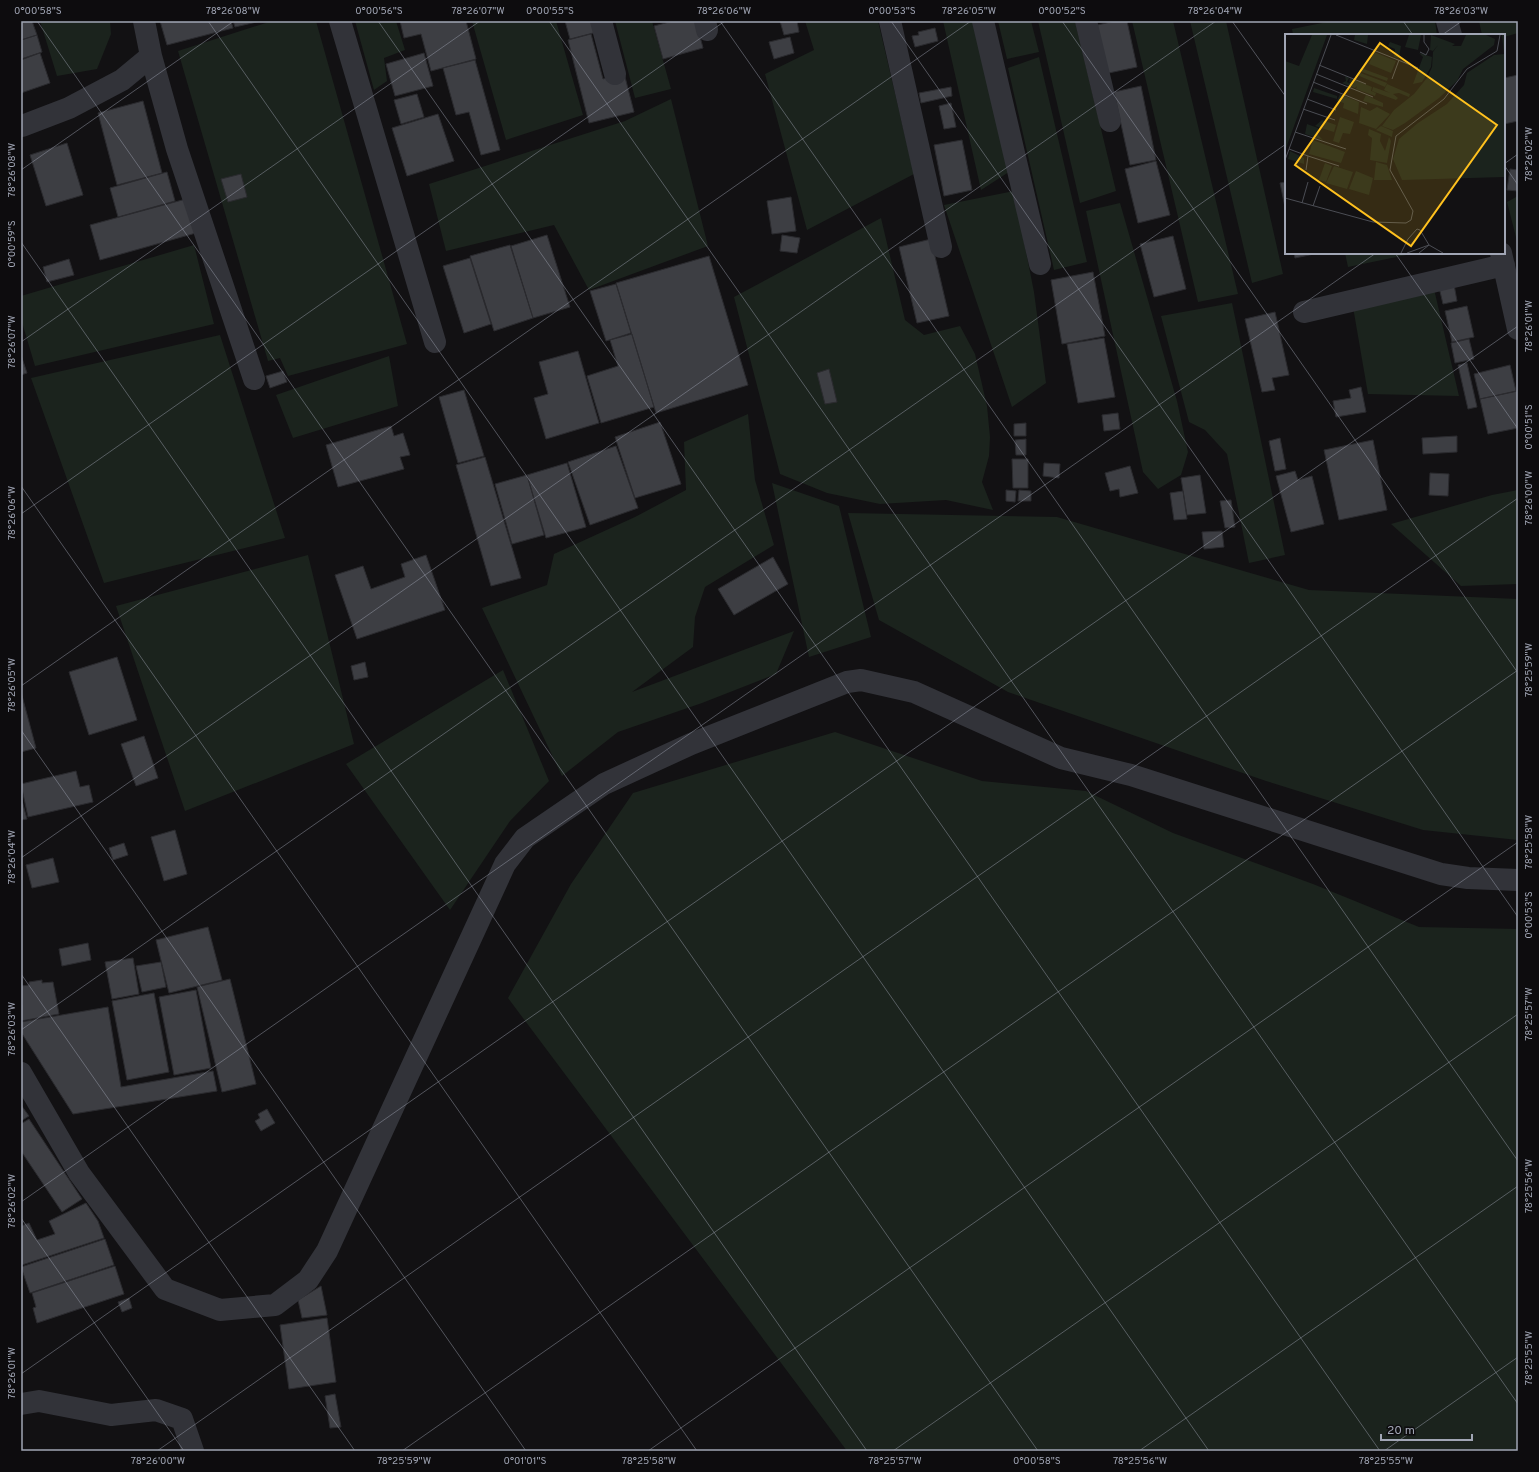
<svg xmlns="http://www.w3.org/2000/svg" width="1539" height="1472" font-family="Overpass,sans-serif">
  <rect width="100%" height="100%" fill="#121113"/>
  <path fill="#1b231d" d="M40,21h70l1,13 -14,35 -40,7z
    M272,21h44l91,323 -119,32 -8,-18 -12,3 -90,-310z
    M355,21h41l9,29 -21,8 3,23 -13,9z
    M472,21h84l27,94 -77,25z
    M615,21h37l19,68 -36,9z
    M805,21h73l36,153 -107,56 -42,-156 49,-24z
    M943,21h32l37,149 -31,20z
    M998,21h33l8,31 -32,7z
    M1038,21h37l41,170 -36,12z
    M1132,21h41l65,273 -40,8z
    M1190,21h36l57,253 -31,9z
    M1332,21h103l2,14h-144l-1,-6z
    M1479,21h39v12l-14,4v-2h-22z
    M1039,57l48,205 -33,8 -46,-202z
    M671,99l37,147 -119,44 -35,-65 -108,26 -17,-67 196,-63z
    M1014,191l20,101 12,91 -34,24 -68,-202z
    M1518,196v49l-11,-43z
    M1120,203l57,198 11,51 -7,23 -23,14 -15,-17 -57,-261z
    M881,218l24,102 19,15 36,-9 15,28 12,52 3,31 -1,19 -7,26 11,28 -47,-10 -66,4 -53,-11 -47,-19 -46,-177z
    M194,245l20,79 -179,42 -14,-47v-23z
    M1345,253h71l-68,14z
    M1434,289l25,107 -91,-2 -15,-87z
    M1232,303l53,252 -36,8 -22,-109 -22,-24 -16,-8 -28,-106z
    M220,335l65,203 -181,45 -73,-205z
    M389,356l9,50 -105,32 -17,-43z
    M748,414l7,66 19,65 -69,42 -10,30 -2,30 -61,45 162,-61 -18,43 -74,29 -84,29 -56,44 -80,-168 65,-23 7,-31 81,-37 51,-27 -2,-48z
    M772,483l67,23 32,131 -62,20z
    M1518,490v94l-57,2 -70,-62 101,-29z
    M848,513l209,4 252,73 209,9v241l-95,-10 -157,-49 -258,-89 -129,-72z
    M308,555l46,189 -169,67 -69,-205z
    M503,670l46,111 -39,40 -60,89 -104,-146z
    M835,732l147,49 104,10 87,42 140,51 106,43 99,2v522h-671l-339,-453 63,-114 62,-91z"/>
  <path fill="#3d3e43" stroke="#2b2b2f" d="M21,21h11l5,14 -16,5z
    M160,21h71l2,7 -66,17z
    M233,21h28l-26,6z
    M400,21h66l10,38 -45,12 -10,-37 -17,4z
    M565,21h29l3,11 -27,7z
    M673,21h23l7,27 -40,11 -9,-33z
    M780,21h17l2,11 -15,3z
    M1115,21h12l10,46 -33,7 -11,-48z
    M935,28l3,13 -23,6 -3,-11 7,-1 -1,-3z
    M591,34l12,45 21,-6 10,39 -45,11 -21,-83z
    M37,35l5,17 -21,7v-19z
    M790,37l4,16 -20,6 -5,-17z
    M40,53l10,30 -29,10v-33z
    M424,53l9,33 -38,10 -9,-32z
    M475,60l25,90 -19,5 -12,-43 -13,3 -13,-47z
    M1518,75v46l-14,3v-46z
    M1141,86l15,74 -26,5 -16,-73z
    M951,87l1,9 -31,7 -2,-10z
    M417,94l7,23 -23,7 -7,-24z
    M143,101l19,72 -45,12 -19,-72z
    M951,103l5,24 -12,2 -5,-23z
    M438,114l16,47 -47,15 -15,-48z
    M962,140l10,50 -28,6 -10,-51z
    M67,143l16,52 -37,11 -16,-51z
    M1156,161l14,54 -32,8 -13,-54z
    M1510,169l8,1v21l-11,-1z
    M167,172l8,29 -57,16 -8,-29z
    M241,174l6,23 -19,5 -7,-23z
    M1286,182v30l-6,-29z
    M791,197l5,34 -24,3 -5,-33z
    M186,199l10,34 -96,27 -10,-35z
    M547,235l23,72 -37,11 -22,-72z
    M782,235l18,3 -3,15 -17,-2z
    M1173,236l13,53 -32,8 -14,-53z
    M931,239l18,77 -32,7 -18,-76z
    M510,245l23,73 -39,13 -24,-75z
    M1294,253h25l-24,5z
    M709,256l39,129 -92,28 -40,-130z
    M470,258l21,66 -27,9 -21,-67z
    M69,259l5,16 -27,7 -4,-15z
    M1093,272l12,64 -43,8 -11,-64z
    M1453,279l4,22 -14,3 -5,-21z
    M616,284l15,49 -25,8 -16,-50z
    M1467,306l7,31 -22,5 -7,-31z
    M1275,312l14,63 -17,3 3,12 -13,2 -17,-73z
    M632,334l22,73 -53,16 -14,-47 31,-10 -8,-26z
    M1104,338l11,59 -37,6 -11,-59z
    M1469,339l5,20 -19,4 -4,-20z
    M578,351l21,72 -53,16 -12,-41 14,-4 -9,-32z
    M21,355l6,18 -6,2z
    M1467,363l10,44 -9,2 -10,-44z
    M1510,365l6,26 -36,8 -6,-25z
    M829,369l8,33 -12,2 -8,-31z
    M283,371l4,11 -17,6 -4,-12z
    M1361,387l5,25 -30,5 -3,-16 18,-3 -2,-8z
    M464,390l20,66 -26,7 -19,-66z
    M1518,391v37l-30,6 -8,-35z
    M1118,413l2,16 -16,2 -2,-16z
    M660,422l21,62 -46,14 -20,-61z
    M1026,423v13h-12v-12z
    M391,426l3,10 9,-3 7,22 -10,2 4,12 -66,18 -12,-42z
    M1457,436v16l-34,2 -1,-16z
    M1280,438l6,31 -11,2 -6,-30z
    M1026,439v16h-10l-1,-15z
    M1373,440l14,70 -48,10 -15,-70z
    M616,446l22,62 -48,17 -22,-63z
    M485,457l36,121 -30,8 -35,-121z
    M1012,459h16v29h-15z
    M567,463l19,64 -40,11 -19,-63z
    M1044,463l16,1 -1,14 -16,-2z
    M1130,466l8,27 -18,4 -1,-8 -9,2 -5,-18z
    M1295,471l3,9 14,-4 12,48 -33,8 -15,-56z
    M1430,473l19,1 -1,22 -19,-1z
    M527,475l17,60 -32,9 -17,-60z
    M1200,475l6,38 -19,2 -6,-37z
    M1006,490l10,1 -1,11 -9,-1z
    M1019,490l12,1v10h-13z
    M1183,491l4,28 -13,1 -4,-27z
    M1231,500l4,27 -10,1 -5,-27z
    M1222,531l2,16 -20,2 -2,-17z
    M426,555l19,55 -88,29 -22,-64 28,-9 8,23 34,-12 -4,-13z
    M773,557l15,27 -54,31 -16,-26z
    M117,657l20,63 -48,15 -20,-63z
    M365,662l3,15 -14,3 -3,-14z
    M21,692l15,56 -15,4z
    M144,736l14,42 -22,8 -15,-42z
    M76,771l4,16 9,-2 4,17 -65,15 -7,-33z
    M21,797l6,22 -6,1z
    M175,830l12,44 -23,7 -13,-44z
    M124,843l4,12 -15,5 -4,-12z
    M53,858l6,24 -27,6 -6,-23z
    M208,927l14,53 -53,13 -13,-53z
    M88,943l3,17 -29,6 -3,-17z
    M133,958l6,36 -27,5 -7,-37z
    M161,962l5,25 -24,5 -6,-26z
    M230,979l26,105 -34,8 -25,-105z
    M42,980v3l11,-1 6,32 -38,7v-16h1l-1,-19 8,-1v-3z
    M196,990l15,78 -37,7 -15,-78z
    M154,993l15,79 -42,8 -15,-79z
    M108,1007l13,80 92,-16 4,20 -144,23 -52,-82v-10z
    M21,1105l8,11 -8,5z
    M267,1109l8,14 -14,8 -6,-10 5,-3 -2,-4z
    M29,1119l53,80 -20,13 -41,-61v-27z
    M86,1203l12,18 6,17 -82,27 -1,-4v-35l8,-3 8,17 18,-6 -6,-13z
    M105,1239l9,26 -84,28 -9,-26z
    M115,1266l9,28 -87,29 -4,-15 3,-1 -4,-14z
    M321,1286l6,29 -25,3 -4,-18z
    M129,1298l3,10 -10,4 -4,-10z
    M327,1318l9,64 -47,7 -9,-64z
    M335,1394l6,33 -11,1 -5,-32z"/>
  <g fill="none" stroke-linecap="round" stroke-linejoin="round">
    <path stroke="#323339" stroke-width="22" d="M340,21l95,321
      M601,21l14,53
      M705,21l2,9
      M890,21l51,226
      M983,21l57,243
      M1086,21l24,100
      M1447,21l4,14
      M151,56l26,93 77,230
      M22,126l47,-18 53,-28 29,-24 -7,-35
      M1501,253l17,76
      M1304,312l200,-47
      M21,1073l58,100 86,116 55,21 55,-5 33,-25 19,-29 178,-387 20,-26 79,-54 87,-40 156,-62 14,-2 53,12 147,66 70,17 310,99 27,4 50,2
      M21,1404l18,-3 72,14 45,-5 26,9 11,32"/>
  </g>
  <path fill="none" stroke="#a1a6b5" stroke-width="1" stroke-opacity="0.45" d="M37,21l1001,1430M208,21l1001,1430M378,21l1002,1430M549,21l969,1383M720,21l798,1140M891,21l627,896M1062,21l456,652M1232,21l54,76M1403,21l10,14M1442,35l20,-14M1504,164l14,-10M1504,165l14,20M21,170l213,-149M21,242l846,1209M1395,253l123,176M21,342l459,-321M21,486l676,965M21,514l704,-493M21,686l950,-665M21,730l505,721M21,858l1195,-837M21,974l334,477M21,1030l1265,-886M21,1202l1355,-949M21,1218l163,233M21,1374l1497,-1048M157,1451l1361,-953M402,1451l1116,-781M648,1451l870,-609M893,1451l625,-437M1139,1451l379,-265M1384,1451l134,-94"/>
  <g transform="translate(1285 34)">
    <rect width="220" height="220" fill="#121113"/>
    <path d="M27,1h15l-42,116v-90l14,5zM70,1h13l-1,9 -13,-4zM124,1h12l-3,15 -13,-3zM146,1l24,9 -3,2h9l5,-11h20l9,4 -1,6 -31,24 -6,12 -18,17 -34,25 -12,7 -11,-4 12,-16 20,-16 13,-16 5,-11 1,-15 5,-7 -5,6 -3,-1zM217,1h3v142l-103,3 -9,-21 6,-20 19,-16 29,-19 17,-19 3,-12 27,-18 10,-1zM105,8l11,4 -2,12 -5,-1 1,-8 -7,-3zM89,18l22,9 -5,12 -22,-9zM134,19l13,4 -1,10 -9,15 -9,2 10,-27zM76,34l27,10 -1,3 -28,-10zM73,38l29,11 -2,4 -28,-12zM60,42l4,2 -2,4 8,3 -6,-3 1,-4 22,9 -1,4 -14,-6 19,8 -1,3 -19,-7 1,-3 -2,2 -13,-5 4,-2zM102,50l23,10 -1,3 -10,-4 -6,1 5,4 -2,2 -24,-9 1,-4 17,6 -6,-3zM29,54l23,8v3l-24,-7zM55,60l19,8 -1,12 -15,-6 1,-5 -7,-2zM81,61l17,8v4l-20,-6zM76,73l9,4 7,-4 13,7 -14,15 -17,-6zM55,83l14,5 -4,12 -7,-1 -4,10 -6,-2zM37,86l14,5 -2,7 -19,-6zM22,90l11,4v7l5,5 -18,-6zM96,92l12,5 -1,6 -16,-7zM84,95l12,5 -1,7 5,10 4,-14 2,4 -4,22 -17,-3 2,-22 -4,-3zM28,106l32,12 -4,11 -32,-9zM5,117l14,7v6l-16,-5zM91,128l11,3 5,15h-18zM40,129l7,3 -6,16 -7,-2zM49,132l19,6 -6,17 -21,-6zM71,137l17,7 -4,17 -20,-6z" fill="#1b231d"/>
    <path fill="none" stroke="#4b4d54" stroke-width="1" d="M51,1l82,33M135,18l6,3 3,-6 -5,-7v-7M34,31l47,19M31,40l57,23M107,45l7,-19M28,48l54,22M22,65l29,11M18,75l32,11M10,98l51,17M4,115l19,7 -2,14M23,122l31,10M0,126l46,-125M0,164l88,24 33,1 5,-3 2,-9 -23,-41 6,-34 48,-37 23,-30 30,-18 3,-16M17,169l6,-21M28,172l7,-20M116,219l7,-14 9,-10 3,1 9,15 -10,8M122,219l22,-8 14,8"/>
    <path fill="#ffc11e" fill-opacity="0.15" stroke="#ffc11e" stroke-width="2" d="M95,9l117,82 -86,121 -116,-81z"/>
    <rect width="220" height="220" fill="none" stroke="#a1a6b5" stroke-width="2"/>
  </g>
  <rect width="1539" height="1472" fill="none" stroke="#0d0c0e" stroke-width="44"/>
  <path d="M1381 1434v6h91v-6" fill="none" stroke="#a1a6b5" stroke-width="2"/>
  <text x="1387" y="1434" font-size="12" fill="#a1a6b5" stroke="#0d0c0e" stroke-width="3" paint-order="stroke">20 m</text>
  <rect x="22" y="22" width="1495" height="1428" fill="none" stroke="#a1a6b5" stroke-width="1.5"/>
  <g font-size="10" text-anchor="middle" fill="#a1a6b5">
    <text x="38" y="14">0°00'58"S</text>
    <text x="233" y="14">78°26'08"W</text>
    <text x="379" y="14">0°00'56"S</text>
    <text x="478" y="14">78°26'07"W</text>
    <text x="550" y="14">0°00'55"S</text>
    <text x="724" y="14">78°26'06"W</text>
    <text x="892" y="14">0°00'53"S</text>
    <text x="969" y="14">78°26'05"W</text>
    <text x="1062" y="14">0°00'52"S</text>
    <text x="1215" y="14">78°26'04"W</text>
    <text x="1461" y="14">78°26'03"W</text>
    <text transform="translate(1528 154) rotate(-90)" y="4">78°26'02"W</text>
    <text transform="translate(11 170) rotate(-90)" y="4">78°26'08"W</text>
    <text transform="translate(11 244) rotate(-90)" y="4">0°00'59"S</text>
    <text transform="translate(1528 326) rotate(-90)" y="4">78°26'01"W</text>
    <text transform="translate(11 342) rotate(-90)" y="4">78°26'07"W</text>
    <text transform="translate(1528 427) rotate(-90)" y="4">0°00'51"S</text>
    <text transform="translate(1528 498) rotate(-90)" y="4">78°26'00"W</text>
    <text transform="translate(11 513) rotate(-90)" y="4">78°26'06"W</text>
    <text transform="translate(1528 670) rotate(-90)" y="4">78°25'59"W</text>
    <text transform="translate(11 685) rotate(-90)" y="4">78°26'05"W</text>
    <text transform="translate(1528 842) rotate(-90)" y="4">78°25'58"W</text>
    <text transform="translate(11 857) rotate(-90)" y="4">78°26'04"W</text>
    <text transform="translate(1528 915) rotate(-90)" y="4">0°00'53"S</text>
    <text transform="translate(1528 1014) rotate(-90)" y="4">78°25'57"W</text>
    <text transform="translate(11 1029) rotate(-90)" y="4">78°26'03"W</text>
    <text transform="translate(1528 1186) rotate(-90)" y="4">78°25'56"W</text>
    <text transform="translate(11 1201) rotate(-90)" y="4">78°26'02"W</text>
    <text transform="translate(1528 1358) rotate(-90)" y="4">78°25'55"W</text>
    <text transform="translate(11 1373) rotate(-90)" y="4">78°26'01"W</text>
    <text x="158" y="1464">78°26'00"W</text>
    <text x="404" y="1464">78°25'59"W</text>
    <text x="525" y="1464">0°01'01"S</text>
    <text x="649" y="1464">78°25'58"W</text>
    <text x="895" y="1464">78°25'57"W</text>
    <text x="1037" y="1464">0°00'58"S</text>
    <text x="1140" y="1464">78°25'56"W</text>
    <text x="1386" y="1464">78°25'55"W</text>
  </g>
</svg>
